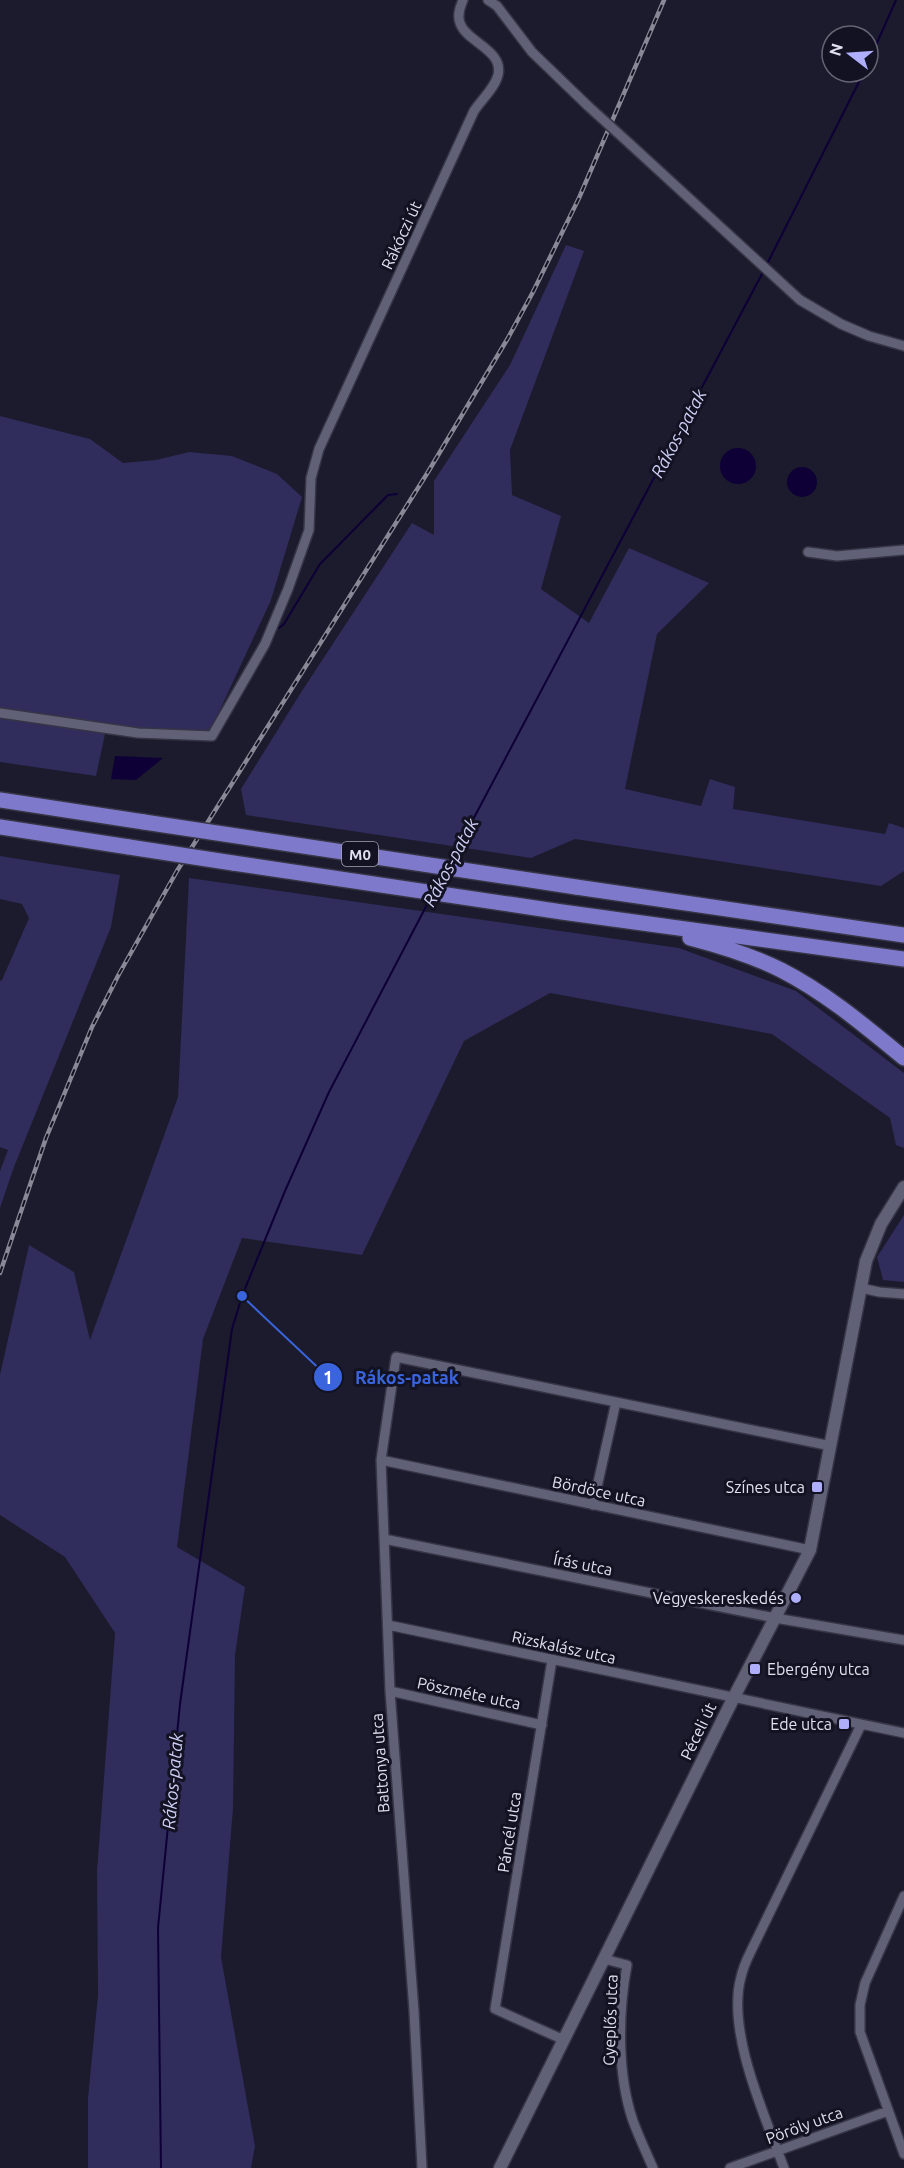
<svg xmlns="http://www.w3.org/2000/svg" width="904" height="2168" font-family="Ubuntu,sans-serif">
  <rect width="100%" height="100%" fill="#1b1b2d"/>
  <path fill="#302c5b" d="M566,245l18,6 -74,199 2,45 49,21 -20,73 48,34 40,-75 80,35 -52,51 -32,155 76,17 9,-27 25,8 -2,22 152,25 4,-11 15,5v43l-23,15 -306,-47 -44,19 -285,-43 -5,-26 59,-95 112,-171 22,12v-54l76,-116z
    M0,416l90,23 33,24 33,-3 33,-8 43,4 45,18 25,23 -31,103 -64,138 -102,-4 -9,42 -96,-14z
    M0,856l120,19 -9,52 -97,240 -14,41v-37l8,-21 -8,-3v-166l2,-1 27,-62 -7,-14 -22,-5z
    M189,878l490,70 117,43 108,82v75l-8,-3 -6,-27 -118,-84 -222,-41 -86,48 -102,214 -120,-17 -39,101 -26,208 68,40 -10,68 -2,153 -12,149 34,189 -4,22h-163v-70l10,-103 -1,-124 18,-238 -50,-76 -65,-42v-140l29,-130 45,27 16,68 88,-243z
    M904,1215v67l-21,-2 -6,-23z"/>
  <path fill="#0e0037" d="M720 466a18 18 0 1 1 36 0a18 18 0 1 1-36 0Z
    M787 482a15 15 0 1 1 30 0a15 15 0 1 1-30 0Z
    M115,756l48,2 -27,22 -25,-1z"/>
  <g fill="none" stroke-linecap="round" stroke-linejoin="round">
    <path stroke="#0e0037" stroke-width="2" d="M868,63l28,-63
      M767,264l97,-192
      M279,628l5,-4 36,-60 68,-69 9,-1
      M450,863l313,-591
      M437,887l7,-14
      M161,2168l-3,-240 22,-224 52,-375 10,-33 43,-105 44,-99 102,-195"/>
    <defs>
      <path id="minor" d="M488,0l9,6 35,46 56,54
        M630,144l170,156 41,24 28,12 35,10
        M808,552l29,4 67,-6
        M0,713l138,20 74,3 53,-92 23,-55 21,-59 2,-52 8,-29 155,-338c7,-11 21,-23 24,-36 6,-25 -32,-33 -38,-52 -3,-8 0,-16 3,-23
        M861,1288l18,4 25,2
        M381,1460l429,90
        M593,1505l23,-103
        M384,1539l391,79 129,22
        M388,1625l516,108
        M552,1660l-57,349 69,31
        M390,1691l152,34
        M904,1896l-39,87 -5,22v27l44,122
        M604,1959l23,6c-9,48 -10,109 6,156 6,16 13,31 20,47
        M422,2168l-8,-157 -24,-320 -9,-231 15,-103 435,89
        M730,2168l158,-57
        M784,2168c-19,-52 -58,-137 -43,-191 2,-9 6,-18 10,-26l110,-226"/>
      <path id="secondary" d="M500,2168l234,-471 76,-147 56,-289 15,-37 23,-37"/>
      <path id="trunk" d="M0,800l144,22
        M0,827l129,20
        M233,863l329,49 342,47
        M576,887l328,48
        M690,938c31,8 61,17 91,32 45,23 84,56 123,88"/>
    </defs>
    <use href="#minor" stroke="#363545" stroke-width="12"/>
    <use href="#secondary" stroke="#363545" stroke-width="15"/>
    <use href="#trunk" stroke="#363545" stroke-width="18"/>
    <use href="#minor" stroke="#606077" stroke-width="9"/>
    <use href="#secondary" stroke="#606077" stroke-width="12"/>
    <use href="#trunk" stroke="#7e79ca" stroke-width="15"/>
    <defs>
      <path id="rail" d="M0,1273l46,-135 46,-111 27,-53 58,-103 251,-399 80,-134 25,-46 46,-94 85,-198"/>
    </defs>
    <use href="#rail" stroke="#888897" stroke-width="4.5"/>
    <use href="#rail" stroke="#121223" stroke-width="2" stroke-dasharray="7" stroke-linecap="butt"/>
    <defs>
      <path id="minor-bridge" d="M588,106l42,38"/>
      <path id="trunk-bridge" d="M144,822l432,65
        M129,847l104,16"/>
    </defs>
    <use href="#minor-bridge" stroke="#363545" stroke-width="12" stroke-linecap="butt"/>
    <use href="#trunk-bridge" stroke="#363545" stroke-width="18" stroke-linecap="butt"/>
    <use href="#minor-bridge" stroke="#606077" stroke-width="9"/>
    <use href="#trunk-bridge" stroke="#7e79ca" stroke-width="15"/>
  </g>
  <g fill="#afaefa" stroke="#121223" stroke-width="2">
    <rect x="811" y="1481" width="12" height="12" rx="3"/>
    <circle cx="796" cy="1598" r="6"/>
    <rect x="749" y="1663" width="12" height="12" rx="3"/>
    <rect x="838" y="1718" width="12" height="12" rx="3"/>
  </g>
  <g text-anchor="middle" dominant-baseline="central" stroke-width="6" stroke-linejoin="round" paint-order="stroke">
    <rect fill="#121223" stroke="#a2a2b1" stroke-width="1.5" x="342" y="842" width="36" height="24" rx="4.5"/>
    <g font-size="15" font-weight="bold" fill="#e0e0ee">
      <text x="360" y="854">M0</text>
    </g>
    <g font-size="16" fill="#e0e0ee" stroke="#121223">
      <text transform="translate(401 235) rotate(-65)">Rákóczi út</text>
      <text transform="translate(599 1491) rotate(12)">Bördöce utca</text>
      <text transform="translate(583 1564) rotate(11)">Írás utca</text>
      <text transform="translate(564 1647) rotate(12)">Rizskalász utca</text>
      <text transform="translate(469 1693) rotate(12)">Pöszméte utca</text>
      <text transform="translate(698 1731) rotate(-64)">Péceli út</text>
      <text transform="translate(380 1763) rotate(-94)">Battonya utca</text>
      <text transform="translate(509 1832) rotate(-81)">Páncél utca</text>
      <text transform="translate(610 2020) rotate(-88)">Gyeplős utca</text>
      <text transform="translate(804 2125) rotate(-20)">Pöröly utca</text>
    </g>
    <g font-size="16" fill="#e0e0ee" stroke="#121223" text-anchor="end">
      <text x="805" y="1487">Színes utca</text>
      <text x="784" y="1598">Vegyeskereskedés</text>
      <text x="767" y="1669" text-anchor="start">Ebergény utca</text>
      <text x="832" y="1724">Ede utca</text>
    </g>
    <g font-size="18" font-style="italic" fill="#cecff5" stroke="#121223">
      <text transform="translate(678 433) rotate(-62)">Rákos-patak</text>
      <text transform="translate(450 862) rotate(-62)">Rákos-patak</text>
      <text transform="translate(172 1781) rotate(-85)">Rákos-patak</text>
    </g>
  </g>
  <path fill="none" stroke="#3a64db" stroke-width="2" d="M242 1296L328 1377"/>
  <g fill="#3a64db" stroke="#121223" stroke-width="2">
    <circle cx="242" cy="1296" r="6"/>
    <circle cx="328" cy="1377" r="15"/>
  </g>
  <g font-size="18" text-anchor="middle" font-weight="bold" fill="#fff">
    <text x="328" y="1384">1</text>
  </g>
  <g font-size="18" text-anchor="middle" font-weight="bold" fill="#3a64db" stroke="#121223" stroke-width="6" stroke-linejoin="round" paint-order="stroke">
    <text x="407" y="1384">Rákos-patak</text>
  </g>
  <g transform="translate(850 54) rotate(287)"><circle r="28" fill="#121223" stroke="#646474" stroke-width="1.5"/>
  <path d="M0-4.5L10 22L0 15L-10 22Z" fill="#afaefa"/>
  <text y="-9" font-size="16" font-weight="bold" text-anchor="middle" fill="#e0e0ee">N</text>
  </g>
</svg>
